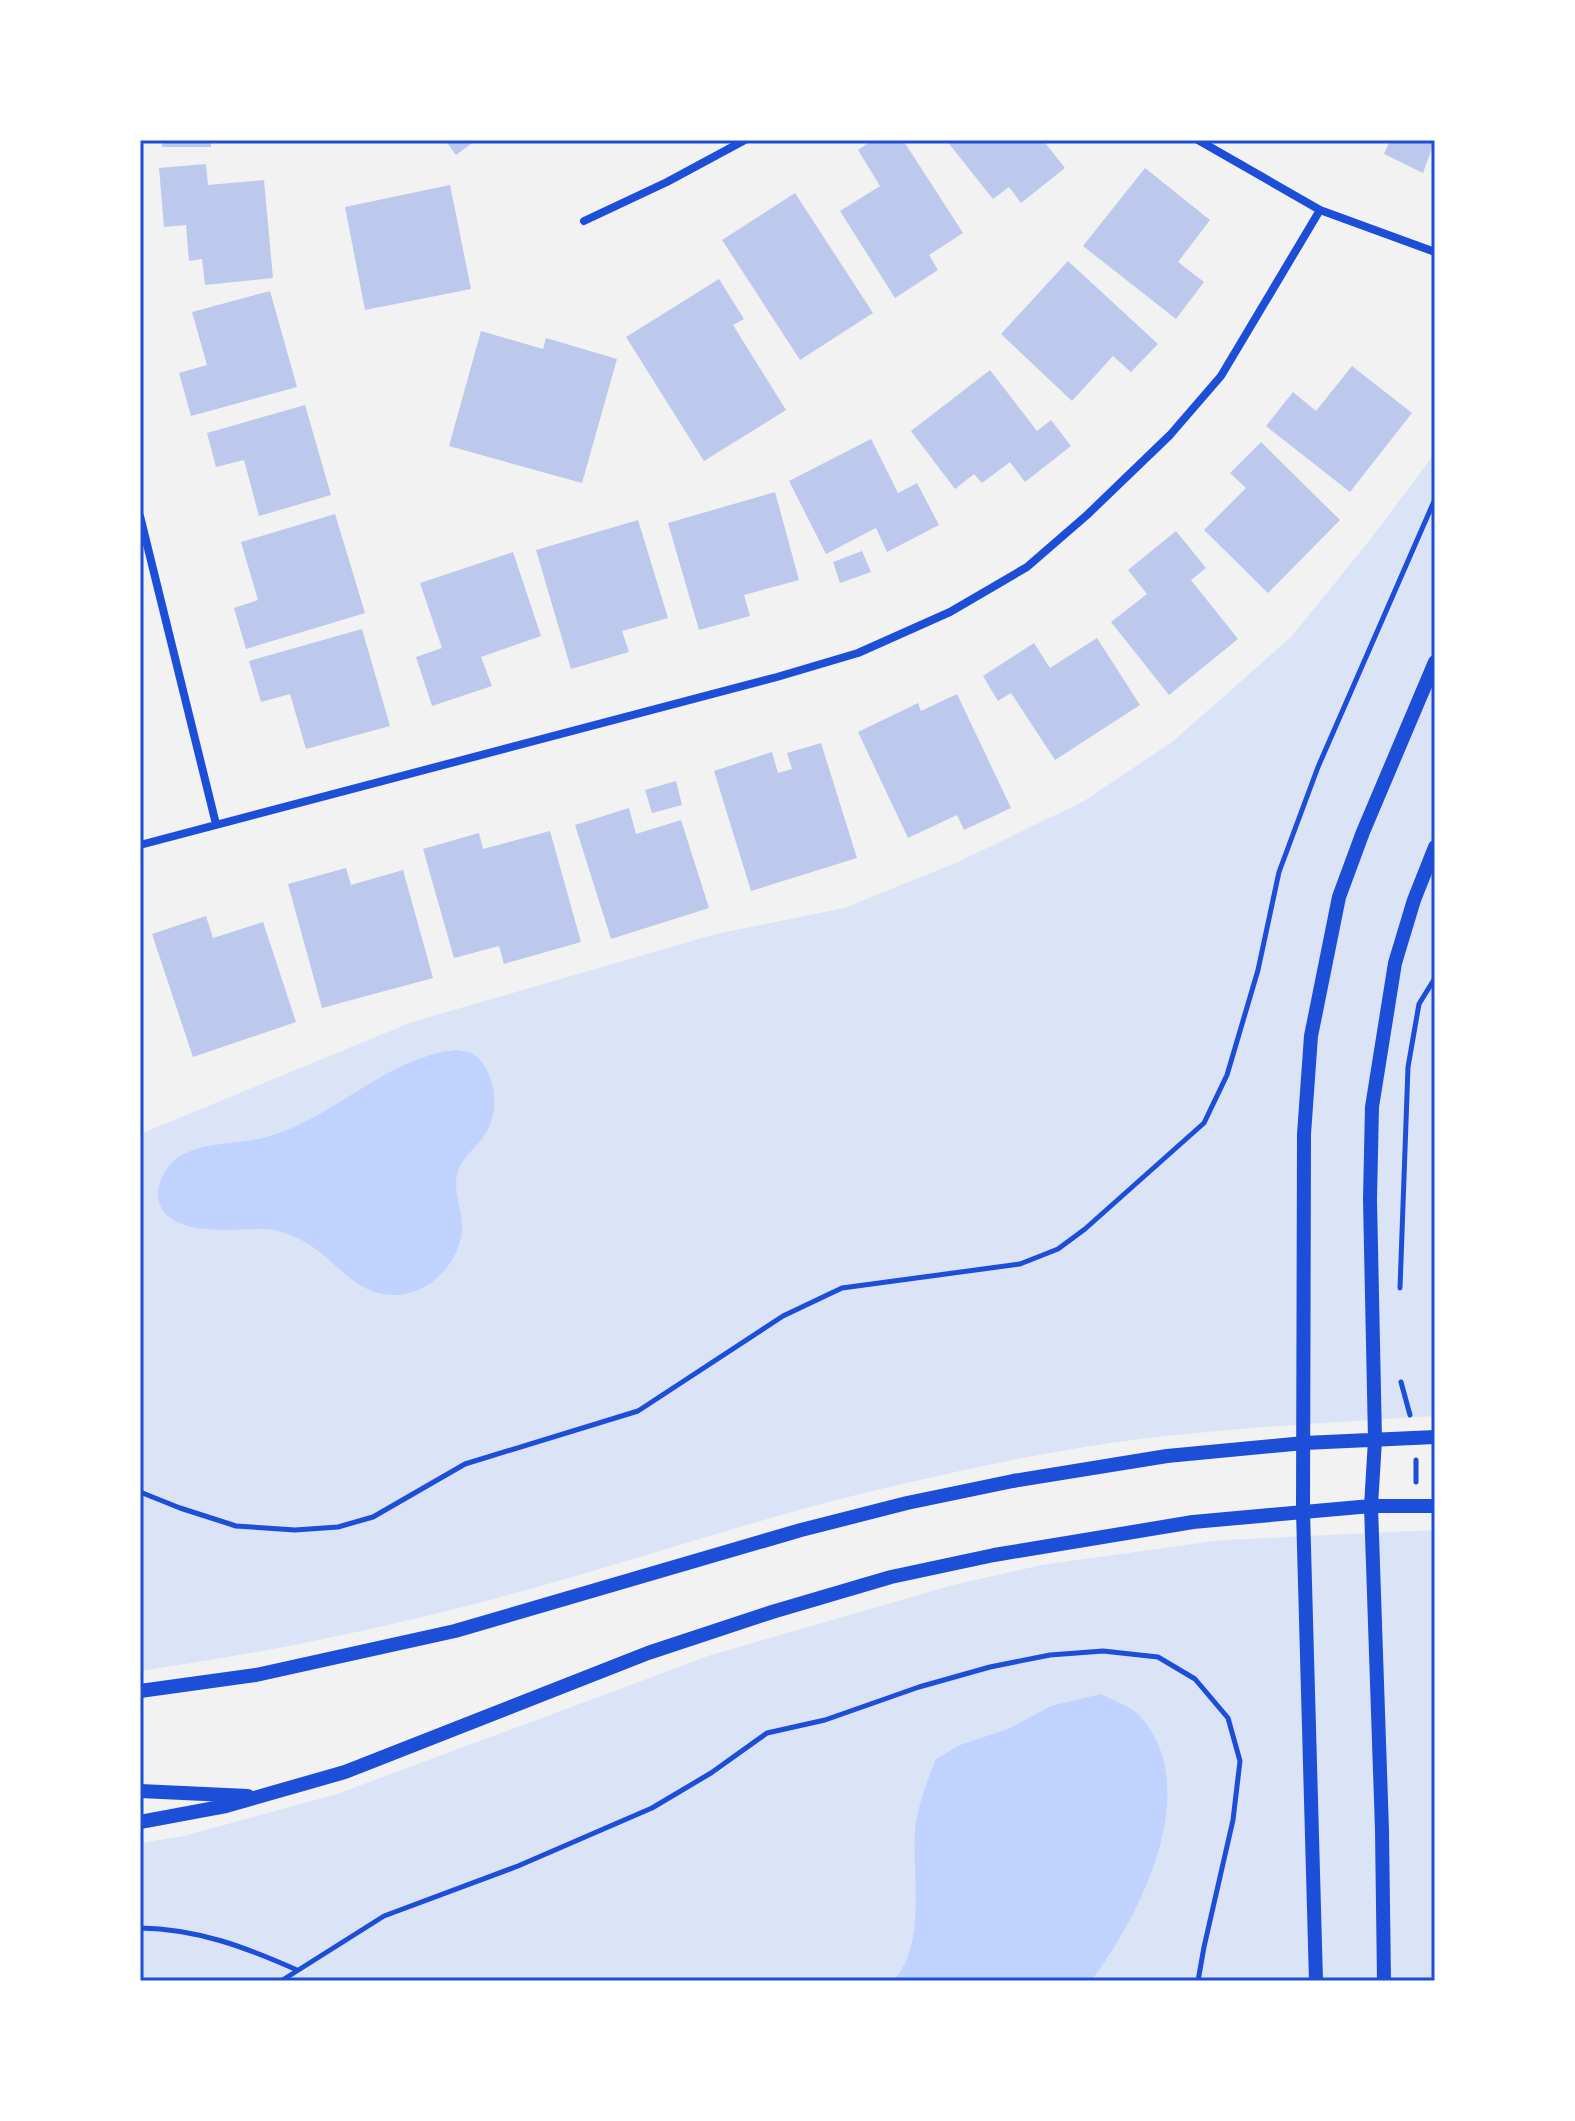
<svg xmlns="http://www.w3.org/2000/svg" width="1575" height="2121" font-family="Lato,sans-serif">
  <rect width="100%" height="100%" fill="#f2f2f2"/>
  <path fill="#dbe4f7" d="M1435,453v963c-108,7 -217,12 -325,27 -74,11 -148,27 -221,44 -121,28 -239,69 -359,102 -128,36 -258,63 -390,82v-537l272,-112 304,-88 128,-26 114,-46 126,-61 88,-59 120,-106 77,-95z
    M1435,1530v451h-1295v-138l44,-7 153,-42 374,-139 242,-70 88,-20 181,-25z"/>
  <path fill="#bfd3fe" d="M455,1050c5,1 13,1 18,4 23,16 27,54 14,77 -9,17 -26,25 -30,44 -4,18 6,36 5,54 -2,34 -33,66 -68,66 -41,0 -58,-37 -91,-54 -13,-7 -26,-12 -40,-12 -28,0 -80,7 -99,-17 -13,-17 -3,-41 12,-53 25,-18 59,-14 87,-21 69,-17 121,-80 192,-88z
    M1101,1694c11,6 29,12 38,21 67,71 1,202 -48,266h-198c34,-37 19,-105 22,-150 2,-24 12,-50 21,-72l24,-14 48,-16 43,-23z"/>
  <path fill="#bdc9ec" d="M162,140h49v7h-49z
    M445,140h31l-20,15z
    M873,140h30l60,93 -34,22 9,15 -43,28 -55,-87 40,-25 -22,-36z
    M946,140h105l-5,4 19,24 -44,35 -12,-16 -16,12z
    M1390,140h45l-12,33 -39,-19z
    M206,164l2,21 56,-5 9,98 -68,7 -3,-26 -13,2 -3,-36 -22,2 -5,-59z
    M1145,168l65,52 -32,42 26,20 -28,37 -93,-73z
    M450,185l21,104 -106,21 -20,-103z
    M795,193l78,120 -73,47 -78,-120z
    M1068,261l90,83 -27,28 -18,-16 -41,45 -71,-67z
    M719,279l25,40 -11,6 53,85 -82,51 -78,-124z
    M270,291l27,96 -106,29 -12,-43 28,-8 -15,-53z
    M481,331l62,18 3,-11 71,21 -35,124 -133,-37z
    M1352,366l60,47 -62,79 -84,-66 27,-34 23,19z
    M990,370l47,61 14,-11 20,26 -46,36 -15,-20 -28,21 -8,-9 -19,15 -44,-58z
    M305,405l26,90 -72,21 -15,-56 -28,7 -9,-34z
    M871,439l27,54 19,-10 22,42 -52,27 -11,-24 -50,26 -37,-73z
    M1261,442l79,78 -72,73 -64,-63 42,-42 -16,-15z
    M775,492l24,88 -55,15 6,21 -51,14 -31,-107z
    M335,514l30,99 -119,36 -12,-41 24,-8 -17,-58z
    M638,520l30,98 -46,13 7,21 -58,17 -35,-119z
    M1176,531l30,37 -15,12 47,59 -69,56 -58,-73 36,-28 -19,-24z
    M862,551l9,21 -31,11 -7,-21z
    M513,552l28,84 -60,21 11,29 -60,20 -16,-49 26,-9 -22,-65z
    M362,629l28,97 -84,23 -16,-55 -29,8 -12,-41z
    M1097,638l43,67 -85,55 -44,-67 -13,8 -15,-25 51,-33 16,25z
    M957,694l54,114 -47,22 -7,-15 -49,23 -50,-106 60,-29 3,8z
    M821,743l36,115 -106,33 -37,-120 58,-19 6,21 14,-4 -5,-16z
    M676,781l6,24 -30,8 -7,-23z
    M629,808l7,26 45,-14 28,88 -98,31 -36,-114z
    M550,831l31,111 -77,22 -5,-18 -45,12 -31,-109 56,-16 4,16z
    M346,868l5,17 52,-15 30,108 -111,30 -34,-124z
    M206,916l7,22 50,-16 33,100 -103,35 -41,-123z"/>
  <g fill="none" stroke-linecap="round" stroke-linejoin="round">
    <path stroke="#1d4ed8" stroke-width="5" d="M1400,1288l8,-221 11,-63 16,-26
      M1401,1382l9,33
      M1416,1482v-22
      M140,1492l40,16 56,18 59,4 43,-3 35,-10 92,-53 173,-53 145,-95 59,-28 178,-24 38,-15 27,-20 119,-106 23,-48 31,-105 21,-98 39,-105 117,-268
      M140,1928c58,1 105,19 157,42
      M281,1981l103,-65 134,-50 134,-58 59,-35 56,-40 58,-13 94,-33 71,-20 60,-12 53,-4 55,6 37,22 33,39 12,43 -7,59 -29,127 -6,34"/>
    <path stroke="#1d4ed8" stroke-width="8" d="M1198,140l122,70 115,42
      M584,221l83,-39 78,-42
      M140,516l76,308
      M140,845l637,-168 81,-24 92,-41 77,-45 60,-52 83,-80 51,-59 99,-166"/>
    <path stroke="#1d4ed8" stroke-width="14" d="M140,1691l116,-16 199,-44 346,-101 106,-27 106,-22 154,-25 137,-13 131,-6
      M140,1791l108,5
      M140,1822l86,-16 119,-34 303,-119 124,-41 119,-35 103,-22 199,-33 178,-16h64
      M1316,1981l-13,-470 1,-377 7,-98 28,-139 24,-65 72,-170
      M1384,1981l-2,-151 -11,-324 4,-66 -5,-241 2,-92 23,-144 19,-63 21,-53"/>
  </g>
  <rect width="1575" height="2121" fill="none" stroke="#ffffff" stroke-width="284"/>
  <rect x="142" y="142" width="1291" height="1837" fill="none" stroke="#1d4ed8" stroke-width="3"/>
</svg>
